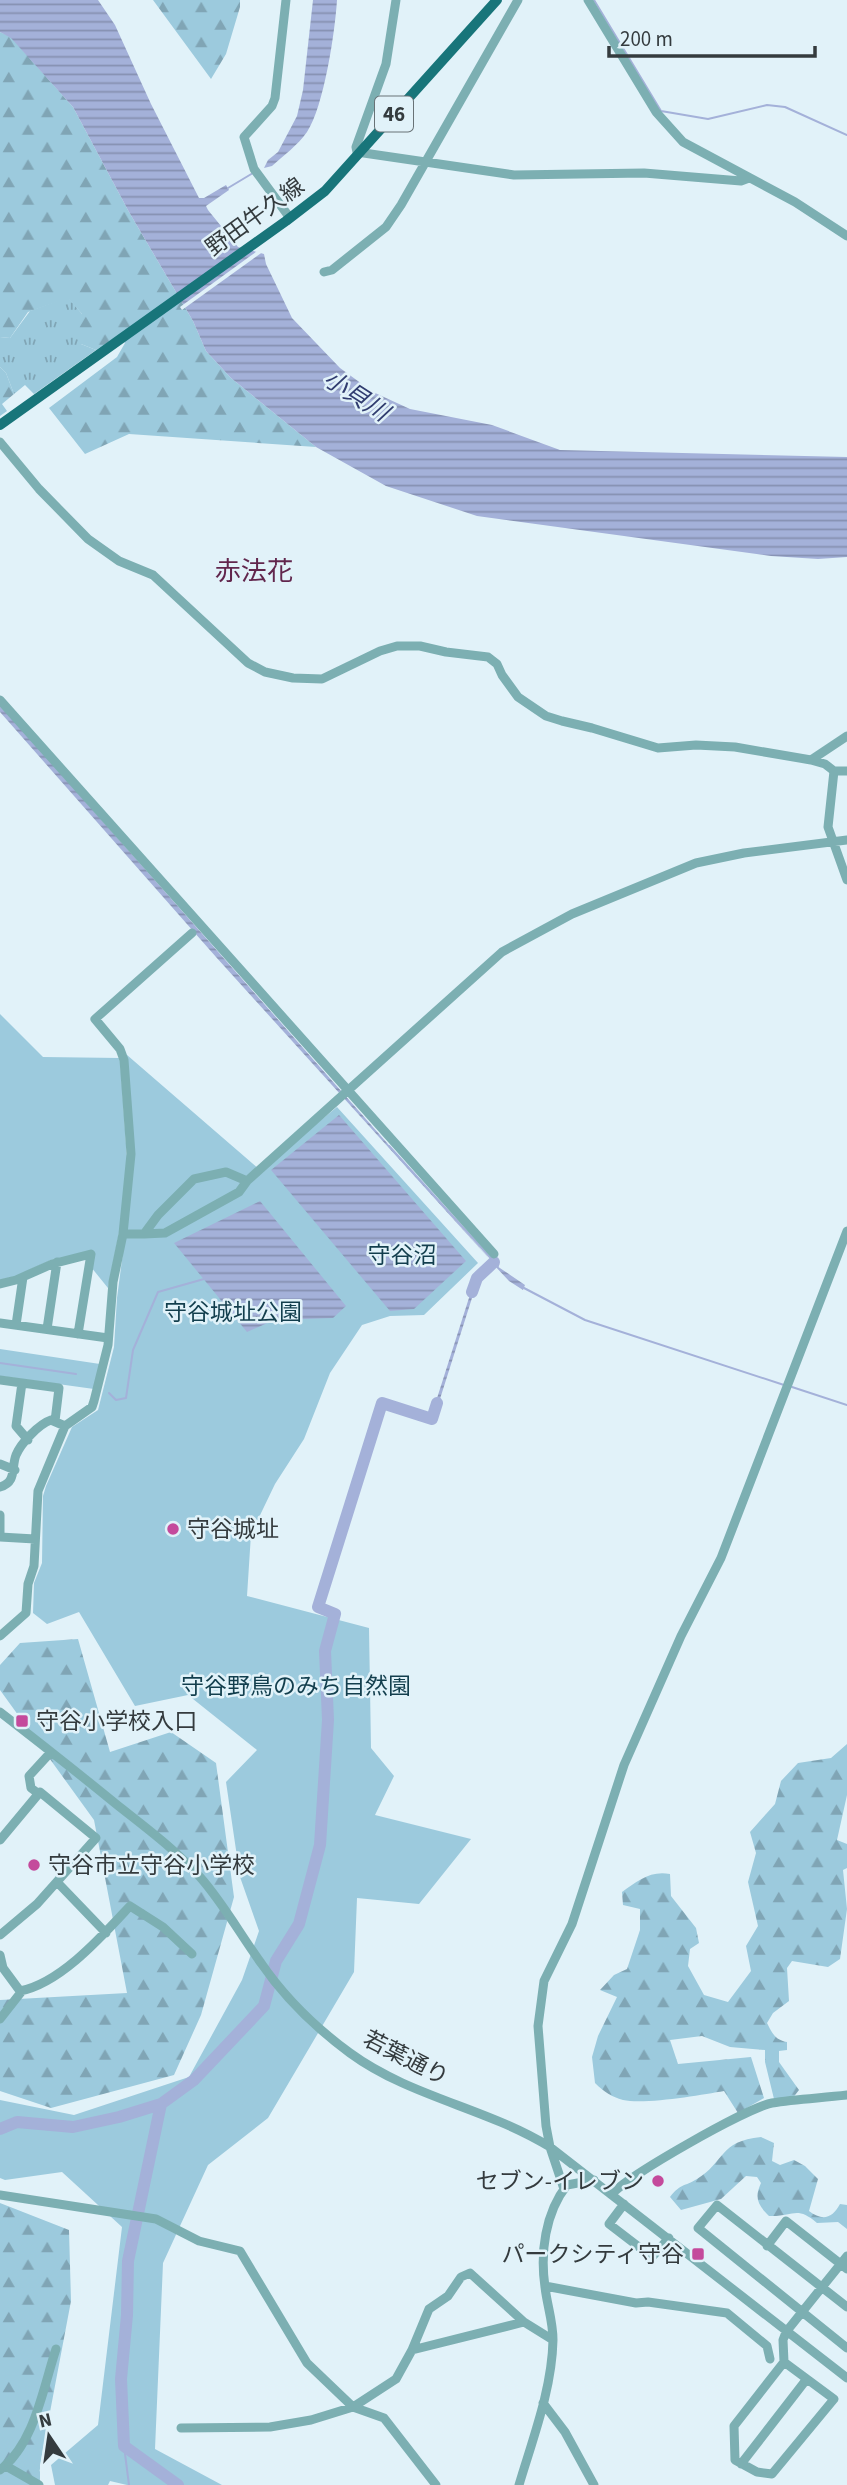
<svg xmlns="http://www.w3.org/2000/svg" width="847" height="2485" font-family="'Source Sans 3','Noto Sans JP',sans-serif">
  <defs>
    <pattern id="grass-tufts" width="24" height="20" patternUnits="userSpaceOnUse" patternTransform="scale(1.75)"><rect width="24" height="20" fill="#9ccadd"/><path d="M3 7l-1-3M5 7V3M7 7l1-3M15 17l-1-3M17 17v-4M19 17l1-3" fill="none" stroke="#80a5b5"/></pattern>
    <pattern id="forest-firs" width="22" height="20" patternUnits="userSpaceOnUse" patternTransform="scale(1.75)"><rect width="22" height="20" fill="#9ccadd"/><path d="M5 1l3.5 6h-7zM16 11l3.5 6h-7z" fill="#80a5b5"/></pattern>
    <pattern id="water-rules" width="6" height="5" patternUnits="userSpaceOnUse" patternTransform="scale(1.75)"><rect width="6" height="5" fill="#a4b1d9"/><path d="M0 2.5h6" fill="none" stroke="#8691b1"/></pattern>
  </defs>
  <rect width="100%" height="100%" fill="#e1f2f9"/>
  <path fill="url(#grass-tufts)" d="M68,297l14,17 -1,30 15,6 -62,44 -9,-9 -11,9 -8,-21 -6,-6v-30l10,1 20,-27z"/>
  <path fill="url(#forest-firs)" d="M153,0h87v7l-14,47 -15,25z
    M0,32l11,5 62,70 56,105 64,109 13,30 25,27 85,69 -187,-13 -44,20 -36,-46 68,-51 8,-14 -6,-8 -23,15 -15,-6 -10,-15 11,-15 -14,-16 -40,14 -18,26 -10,-1z
    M0,367l6,6 8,21 -12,10 5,7 -7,5z
    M78,1639l32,113 61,-20 45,31 18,134 -33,118 -27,60 -123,33 -51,-17v-91l127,-7 -33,-173 -94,-130v-25l20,-22z
    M847,1744v51l-10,45 10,4v24l-4,2 4,39 -7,50 -12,8 -36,-6 -5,7 2,33 -16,12 -6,10c5,10 8,17 20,19v8l-8,1v11l20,28 -7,9h-18l-9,-37v-12l-35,-3 -28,-11 -32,4 8,24 73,-7 13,41 -26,15 -14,-22c-23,4 -80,14 -101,9 -11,-3 -19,-8 -28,-17l-3,-26 6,-21 19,-39 -17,-7 14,-15 13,-6 13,-39v-21l-17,-4 -1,-13c15,-11 29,-22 48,-18l1,22 25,32 3,15 -9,6 -2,17 16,29 24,7 23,-31 -5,-25 12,-20 -10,-44 8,-29 -6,-21 25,-28 6,-23 17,-18 33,-5z
    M761,2137l13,6 -2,18 8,4 14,-5 11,6 13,13 -9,32c13,10 23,8 31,-7l7,1v24l-9,-7 -21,1c-21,-18 -23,-6 -48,-7 -11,-11 -15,-18 -8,-33l-4,-6 -11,-1 -25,23 -40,11 -11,-13c11,-14 14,-10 27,-18 28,-17 22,-38 64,-42z
    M0,2203l69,27 2,71 -31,164v20h-40z"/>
  <path fill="#9ccadd" d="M0,1014l43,43 77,1 7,100 -7,70 -12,60 -17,-21 3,-16 -43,9 -35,16 -16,4z
    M127,1055l133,115 77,-63 141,156 -54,52 -34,1 -28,9 -32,48 -26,66 -29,45 -24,50 -4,62 122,32 2,120 23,28 -19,39 96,24 -52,65 -62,-6 -3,74 -86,146 -60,47 -45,98 -8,186 67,36h-95l-17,-4 -2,4h-53l-4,-20 47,-40 24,-198 -60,-55 -57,8 -5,-2v-78l74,15 115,-38 53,-97 17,-49 -19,-54 -14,-95 31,-32 -69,-55 -53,11 -56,-94 -32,12 -14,-11 1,-30 8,-20 1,-67 3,-10 26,-59 26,-17 16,-63 3,-49 12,-91z
    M0,1349l100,15 -6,25 -94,-13z"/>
  <path fill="url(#water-rules)" d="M0,0h98l17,25 36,79 48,94h5l22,-13 3,5 -23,16 2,4 30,37 26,7 2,10 26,54 48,50 33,24 37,17 82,16 68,25 287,7v100l-29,2 -47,-3 -294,-40 -91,-30 -70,-39 -85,-69 -25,-27 -13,-30 -64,-109 -56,-105 -62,-69 -11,-6z
    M313,0h24c-2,32 -13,106 -30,132 -9,13 -24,24 -35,34l-8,2 4,-8 10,-8 19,-36 6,-26z
    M0,705l494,559 31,21 -2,5 -14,-9 -15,-16 -16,14 -45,142 -2,-4 44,-138 19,-15 -278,-307 -216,-245z
    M339,1115l127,146 -52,48 -24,2 -119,-141z
    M260,1201l86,105 -13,12 -59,2 -27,12 -73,-89z"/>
  <path fill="#e1f2f9" d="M260,249l4,2 -82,59 -2,-3z"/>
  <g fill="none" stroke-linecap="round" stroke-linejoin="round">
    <path stroke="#a4b1d9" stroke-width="2" d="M594,0l67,111 47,8 59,-14 18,2 62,28
      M228,188l25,-15
      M389,1146l109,120
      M524,1288l61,32 199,65
      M0,1363l76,11
      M792,1387l55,18
      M109,1393l7,7 10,-2 7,-48 25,-58 46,-13
      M124,2446l5,39"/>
    <path stroke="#a4b1d9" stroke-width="12" d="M472,1292l5,-14 17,-16
      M0,2129l17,-7 56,5 46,-10 42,-13
      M178,2485l-54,-39 -3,-67 6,-64 1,-54 33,-157 33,-24 70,-74 12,-45 23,-37 21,-79 8,-125 -3,-69 10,-37 -17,-7 64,-204 50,16 5,-16"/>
    <path stroke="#7cafb2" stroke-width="9" d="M286,0l-11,98 -3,8 -28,31 10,32 36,49
      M396,0l-10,64 -30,83 1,5 157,23 130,-2 97,8 8,-3
      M588,0l68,112 27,30 112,60 52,34
      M324,272l8,-2 54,-43 15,-22 117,-205
      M0,442l39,47 49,50 31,22 34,14 95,88 17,9 28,6 29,1 58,-28 17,-5h23l26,6 42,5 9,7 5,11 16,22 28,19 16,5 30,7 66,20 38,-3 39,2 76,13 14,4 9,7h13
      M0,700l494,554
      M811,760l36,-24
      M834,771l-6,56 19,53
      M123,1234h21l14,-19 36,-36 32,-7 21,9 255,-229 70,-38 124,-51 48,-10 103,-13
      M144,1234l21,-1 74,-41 8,-11
      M0,1284l16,-4 36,-16 39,-10 -13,80
      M0,1323l108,15
      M16,1325l7,-48
      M47,1329l10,-67
      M0,1380l59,8 -4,33
      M22,1383l-6,43 12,14
      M0,1464l15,6
      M0,1487c17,-5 11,-19 16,-32 5,-12 23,-31 35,-35l14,6
      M0,1515v19
      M0,1537l35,2
      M0,1636l26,-23 2,-29 6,-18 4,-75 27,-65 27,-19 2,-6 14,-56 5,-63 10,-48 8,-80 -7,-94 -4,-11 -25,-30 97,-86
      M0,1712c39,30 78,61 116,92 29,23 59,45 84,73 23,26 40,57 61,86 24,35 55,65 89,90 60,44 137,55 200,94l297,231
      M39,1794l-8,-6 -2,-12 22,-24
      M0,1840l40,-48 56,46 -59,66 -37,31
      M57,1882l49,51
      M0,1955l3,13 17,23c41,-8 82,-55 110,-85l33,21 29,27
      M0,2019l22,-28
      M564,2189l-14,-42 -4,-21 -8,-100 6,-45 28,-57 52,-159 57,-129 40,-78 126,-327
      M612,2194c15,-18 135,-86 160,-91 24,-4 50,-5 75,-8
      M0,2195l156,24 43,22 41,10 67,112 46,44 31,11 52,67
      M624,2204l-15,20 43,33 17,-19
      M767,2246l19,-25 61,48
      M545,2286l91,17 12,-1 79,11 40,33 3,13
      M847,2307l-130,-102 -19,23 149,120
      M412,2350l17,-41 19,-13 13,-19 9,-4 54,49
      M784,2362l50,37 -62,75 -15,-2 -22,-12 -1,-34 50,-64 -1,-22 3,-8 61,-76
      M543,2403l22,29 29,53
      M181,2428l89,-1 41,-7 42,-13 43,-28 16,-29 112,-28 29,18
      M741,2464l65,-84
      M6,2466l33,19
      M0,2470c35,-27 43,-82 56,-121
      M519,2485c14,-47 33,-96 34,-145 0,-19 -6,-35 -8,-53 -5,-34 0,-74 22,-102l27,-5"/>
    <path stroke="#18757a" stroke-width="10" d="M0,425l286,-204 39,-30 172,-191"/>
  </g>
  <g fill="#c44a9c" stroke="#e1f2f9" stroke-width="2.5">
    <circle cx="173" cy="1529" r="7"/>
    <rect x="15" y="1714" width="14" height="14" rx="3.5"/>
    <circle cx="34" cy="1865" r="7"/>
    <circle cx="658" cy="2181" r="7"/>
    <rect x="691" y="2247" width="14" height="14" rx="3.5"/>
  </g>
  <g text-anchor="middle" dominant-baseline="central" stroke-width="5" stroke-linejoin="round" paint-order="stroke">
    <rect fill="#e1f2f9" stroke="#687276" stroke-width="2" x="375" y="96.5" width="38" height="35" rx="5"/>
    <g font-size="21" font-weight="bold" fill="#343b3e">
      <text x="394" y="114">46</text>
    </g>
    <g font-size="23" fill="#343b3e" stroke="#e1f2f9">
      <text transform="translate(255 217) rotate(-36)">野田牛久線</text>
      <text transform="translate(406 2058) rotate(27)">若葉通り</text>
    </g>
    <g font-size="23" fill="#123e4d" stroke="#e1f2f9">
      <text x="402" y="1255">守谷沼</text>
      <text x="233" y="1312">守谷城址公園</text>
      <text x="296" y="1686">守谷野鳥のみち自然園</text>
    </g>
    <g font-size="23" fill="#343b3e" stroke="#e1f2f9" text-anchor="start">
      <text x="187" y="1529">守谷城址</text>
      <text x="36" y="1721">守谷小学校入口</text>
      <text x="48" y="1865">守谷市立守谷小学校</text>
      <text x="644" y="2181" text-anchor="end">セブン-イレブン</text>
      <text x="684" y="2254" text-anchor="end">パークシティ守谷</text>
    </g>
    <g font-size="24" font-style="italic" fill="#303c6f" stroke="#e1f2f9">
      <text transform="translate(356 396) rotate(33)">小貝川</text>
    </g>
    <g font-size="26" fill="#61264d" stroke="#e1f2f9">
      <text x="254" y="571">赤法花</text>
    </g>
  </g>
  <g transform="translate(49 2436) rotate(347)" stroke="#e1f2f9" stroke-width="5" paint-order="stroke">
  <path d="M0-5L12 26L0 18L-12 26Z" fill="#343b3e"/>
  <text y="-10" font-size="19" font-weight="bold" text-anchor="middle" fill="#343b3e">N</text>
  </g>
  <path d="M609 46v10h206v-10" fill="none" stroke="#343b3e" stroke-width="3.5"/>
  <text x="620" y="46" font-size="21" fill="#343b3e" stroke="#e1f2f9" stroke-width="5" paint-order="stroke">200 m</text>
</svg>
